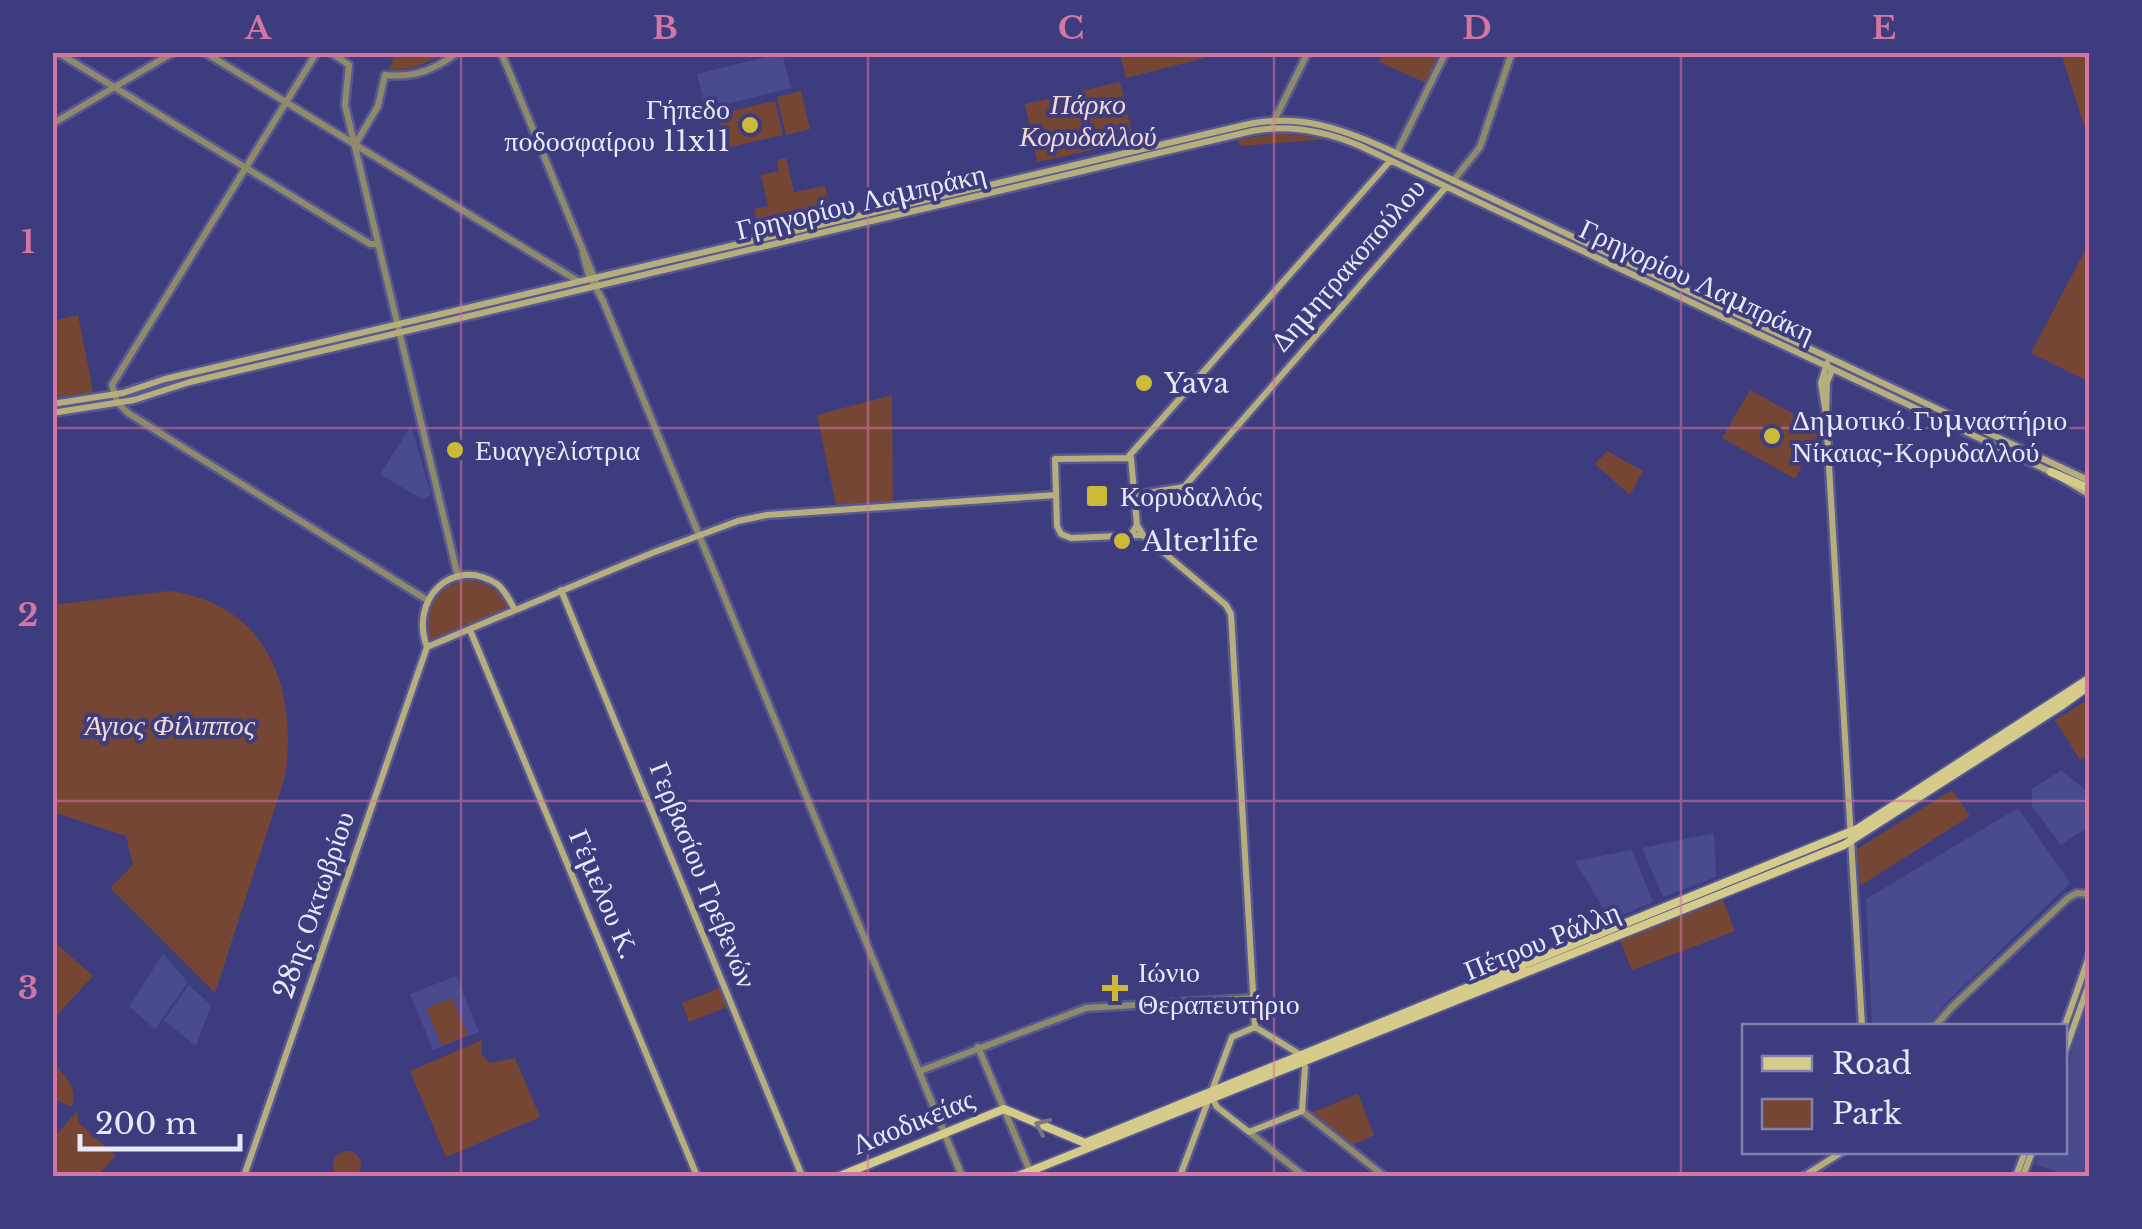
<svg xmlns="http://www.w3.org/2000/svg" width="2142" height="1229" font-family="'Libre Baskerville',serif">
  <rect width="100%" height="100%" fill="#3d3c7e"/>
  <path fill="#4a4a8f" d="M782,53l9,35 -85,21 -9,-35z
    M411,426l20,68 -8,6 -43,-26z
    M2061,770l28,23v33l-28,19 -29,-39v-17z
    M2018,808l52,75 -123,119 -20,24h-55l-6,-127z
    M1714,833l2,44 -53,20 -21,-49z
    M1632,850l21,52 -43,18 -35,-59z
    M163,954l25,28 -33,47 -26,-23z
    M456,976l23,56 -46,18 -23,-56z
    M189,985l22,20 -15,41 -32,-26z
    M2089,993v183h-20l-34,-12 4,-12h25l1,-77z"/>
  <path fill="#764635" d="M395,53v-1l52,1 -33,15 -25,2z
    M1120,53h84l1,5 -79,20z
    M1383,53v-1l56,1 -13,30 -47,-21z
    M2061,53h28v88z
    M1120,82l14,59 -97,21 -12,-58z
    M801,91l9,38 -24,6 -9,-38z
    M775,101l8,34 -57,13 -8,-34z
    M1279,133l49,6 -87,7 -4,-6z
    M786,158l8,34 31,-6 7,30 -73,15 -5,-22 14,-3 -7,-31 18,-4 -2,-11z
    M2089,243v139l-58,-29z
    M78,315l15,77 -40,6v-77z
    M1750,390l71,39 -26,50 -73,-41z
    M892,395l1,108 -57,2 -19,-90z
    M1607,451l36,20 -13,24 -35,-31z
    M470,580c19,5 31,9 38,29l-79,32c-12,-35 6,-56 41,-61z
    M169,591c99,13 129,97 116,186l-70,216 -105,-105 23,-23 -7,-29 -73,-24v-207z
    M2089,699v55l-9,6 -25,-40z
    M1952,790l18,26 -110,70 -3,-37z
    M1723,900l12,31 -103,39 -12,-30z
    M52,940l41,36 -38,41 -3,-2z
    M722,987l8,19 -41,16 -7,-19z
    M452,998l16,37 -26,11 -16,-38z
    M482,1040v15l8,8 25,-5 25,59 -94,40 -36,-86z
    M53,1064c13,11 26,26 18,43l-14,-7 -4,5z
    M1358,1094l16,41 -24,11 -40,-33z
    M77,1111l2,12 37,33 -19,20h-44v-37z
    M333 1165a14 14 0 1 1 28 0a14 14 0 1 1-28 0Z"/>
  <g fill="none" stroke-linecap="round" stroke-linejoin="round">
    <defs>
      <path id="tertiary" d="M57,52l313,192h8
        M204,52l374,229
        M317,52l-205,333 5,17 11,11 299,187
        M330,52l19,13 -4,40 113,472
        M501,52l95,230
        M1273,123l35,-71
        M52,124l122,-72
        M355,145l23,-39 7,-31c29,3 50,-5 73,-23
        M1396,154l50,-102
        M1453,181l27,-34 32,-95
        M583,253l5,20 15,28 359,875
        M1935,1026l17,-19 116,-109 9,-5 13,1
        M978,1047l54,129
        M920,1071l166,-63 167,-10
        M1302,1111l82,65
        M1249,1132l55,44"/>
      <path id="secondary" d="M1832,370l-5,12 -1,33 36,611
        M52,404l71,-11 42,-14 1084,-255c51,-10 91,4 138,25l703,332
        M52,413l82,-13 56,-18 1062,-251c36,-7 72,0 106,14l693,327 39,23
        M1826,414l-5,-31 6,-20
        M1129,456l261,-295
        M1135,495l49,-8 262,-300
        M1137,525l6,10 83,70 5,9 24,413
        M1131,535l6,-10 -6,-67 -76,1 2,67 4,8 10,4 71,-3
        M561,590l241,586
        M470,630l227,546
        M427,647l225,-94 86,-32 29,-6 289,-20
        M427,647c-18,-47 25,-92 70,-63 8,6 13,17 18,26
        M2064,1028l26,-74
        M2064,1054l26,-73
        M1212,1098l5,9 32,25 53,-21 3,-43 -4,-13 -46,-28
        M244,1176l183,-529
        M1180,1176l52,-139 23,-10
        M1804,1176l38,-24
        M2016,1176l9,-24
        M2023,1176l9,-24"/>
      <path id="primary" d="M2051,472l39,17
        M840,1176l164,-67 81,34 772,-314 233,-151
        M1018,1176l826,-331 217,-139 29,-21"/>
    </defs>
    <use href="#tertiary" stroke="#585892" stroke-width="11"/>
    <use href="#secondary" stroke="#585892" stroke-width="11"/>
    <use href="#primary" stroke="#585892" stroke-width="12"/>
    <use href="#tertiary" stroke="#8e8a6a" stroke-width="6"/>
    <use href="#secondary" stroke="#b6af7d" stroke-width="6"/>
    <use href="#primary" stroke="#d5cb8a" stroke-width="8"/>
  </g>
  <defs><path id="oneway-chevron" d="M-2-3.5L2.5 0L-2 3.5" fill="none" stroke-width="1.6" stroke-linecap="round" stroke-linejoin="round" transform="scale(2.5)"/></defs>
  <use stroke="#7a7583" href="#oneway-chevron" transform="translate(1042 1126) rotate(-156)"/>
  <path fill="none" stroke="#d376a2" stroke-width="2.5" stroke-opacity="0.55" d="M461,52v1124M868,52v1124M1274,52v1124M1681,52v1124M52,428h2038M52,801h2038"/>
  <g fill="#ccb938" stroke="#3d3c7e" stroke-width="4">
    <circle cx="750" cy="125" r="10"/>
    <circle cx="1144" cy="383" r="10"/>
    <circle cx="1772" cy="436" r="10"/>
    <circle cx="455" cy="450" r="10"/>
    <rect x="1085" y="484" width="24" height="24" rx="5"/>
    <circle cx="1122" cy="541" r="10"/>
    <path d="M1110 973h10v10h10v10h-10v10h-10v-10h-10v-10h10z"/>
  </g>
  <g text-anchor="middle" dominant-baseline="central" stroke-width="8" stroke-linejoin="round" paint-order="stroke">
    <g font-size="28" font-style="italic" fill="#f1dbd4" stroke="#3d3c7e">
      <text x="1088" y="104">Πάρκο<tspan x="1088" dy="32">Κορυδαλλού</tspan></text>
      <text x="170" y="725">Άγιος Φίλιππος</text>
    </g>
    <g font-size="28" fill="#e7e9f9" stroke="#3d3c7e" text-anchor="start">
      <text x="730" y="109" text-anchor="end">Γήπεδο<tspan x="730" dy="32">ποδοσφαίρου 11x11</tspan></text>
      <text x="1164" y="383">Yava</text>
      <text x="1792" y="420">Δημοτικό Γυμναστήριο<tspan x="1792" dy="32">Νίκαιας-Κορυδαλλού</tspan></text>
      <text x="475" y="450">Ευαγγελίστρια</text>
      <text x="1120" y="496">Κορυδαλλός</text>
      <text x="1142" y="541">Alterlife</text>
      <text x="1138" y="972">Ιώνιο<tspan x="1138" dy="32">Θεραπευτήριο</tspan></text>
    </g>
    <g font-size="28" fill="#e7e9f9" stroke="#3d3c7e">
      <text transform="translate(861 202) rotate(-13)">Γρηγορίου Λαμπράκη</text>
      <text transform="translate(1348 265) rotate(-49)">Δημητρακοπούλου</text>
      <text transform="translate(1697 281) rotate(25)">Γρηγορίου Λαμπράκη</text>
      <text transform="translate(703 875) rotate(68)">Γερβασίου Γρεβενών</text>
      <text transform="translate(604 894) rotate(67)">Γέμελου Κ.</text>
      <text transform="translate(314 905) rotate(-71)">28ης Οκτωβρίου</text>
      <text transform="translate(1542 941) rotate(-22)">Πέτρου Ράλλη</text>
      <text transform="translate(913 1122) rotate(-22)">Λαοδικείας</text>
    </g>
  </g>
  <rect width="2142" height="1229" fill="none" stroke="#3d3c7e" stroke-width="110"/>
  <rect x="1742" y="1024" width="325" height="130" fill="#3d3c7e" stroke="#8181af" stroke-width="2.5"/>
  <rect x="1762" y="1056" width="50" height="15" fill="#d5cb8a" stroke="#8181af" stroke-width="2.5"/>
  <text x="1832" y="1074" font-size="30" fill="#e7e9f9">Road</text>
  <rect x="1762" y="1099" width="50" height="30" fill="#764635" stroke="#8181af" stroke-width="2.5"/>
  <text x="1832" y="1124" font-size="30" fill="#e7e9f9">Park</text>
  <path d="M80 1134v15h160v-15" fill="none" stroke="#e7e9f9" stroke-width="5"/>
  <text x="95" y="1134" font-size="30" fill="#e7e9f9" stroke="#3d3c7e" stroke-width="8" paint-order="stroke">200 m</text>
  <rect x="55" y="55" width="2032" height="1119" fill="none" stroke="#d376a2" stroke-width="4"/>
  <g font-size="32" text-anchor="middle" font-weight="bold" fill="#d376a2">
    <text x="258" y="39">A</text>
    <text x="665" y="39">B</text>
    <text x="1071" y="39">C</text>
    <text x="1477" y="39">D</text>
    <text x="1884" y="39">E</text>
    <text x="28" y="253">1</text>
    <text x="28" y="626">2</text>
    <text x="28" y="999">3</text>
  </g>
</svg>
